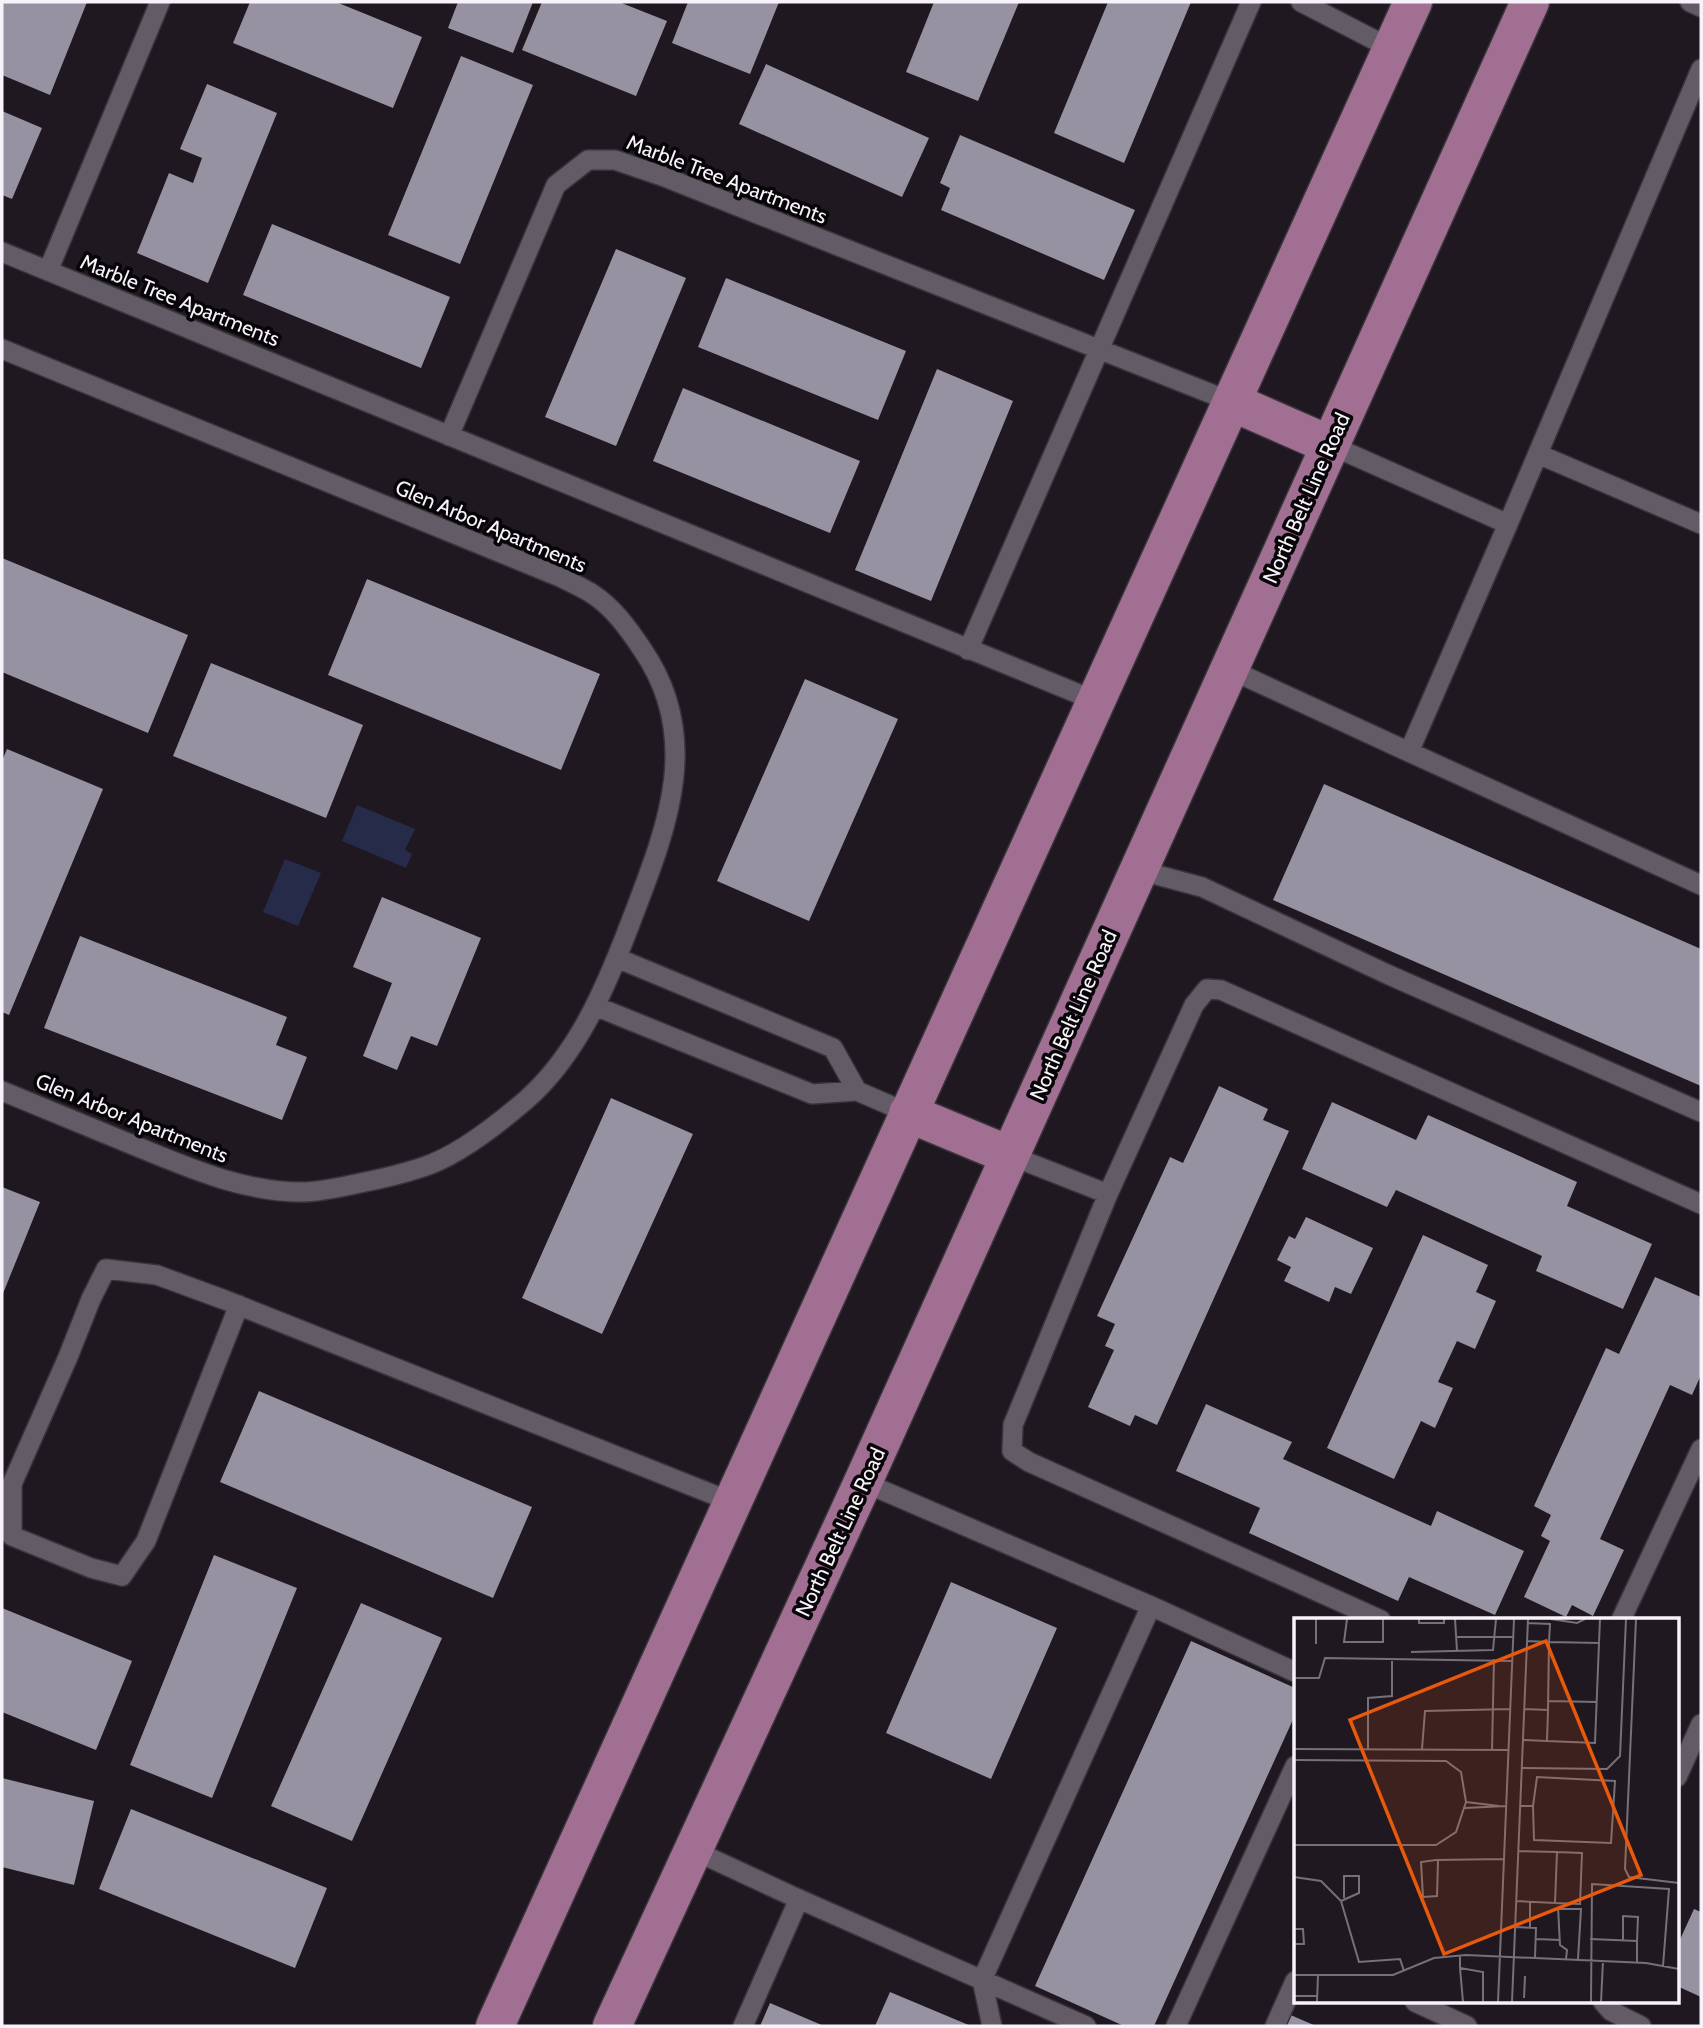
<svg xmlns="http://www.w3.org/2000/svg" width="1703" height="2028" font-family="Cabin,sans-serif">
  <rect width="100%" height="100%" fill="#1f1821"/>
  <path fill="#262b4a" d="M357,805l58,24 -10,21 7,4 -6,14 -64,-27z
    M285,859l36,14 -23,53 -35,-14z"/>
  <path fill="#9692a1" d="M2,2h85l-37,93 -48,-20z
    M250,2h86l86,35 -29,71 -160,-65z
    M458,2h75l-20,51 -65,-25z
    M542,2h77l48,19 -31,75 -114,-46z
    M688,2h91l-29,72 -78,-31z
    M934,2h85l-41,99 -72,-29z
    M1108,2h83l-67,161 -70,-30z
    M461,56l72,29 -73,179 -72,-29z
    M766,64l163,74 -27,59 -163,-73z
    M207,84l70,29 -69,170 -71,-30 32,-80 24,10 9,-25 -22,-9z
    M2,111l40,17 -30,71 -10,-4z
    M960,135l175,75 -31,70 -163,-70 9,-22 -10,-5z
    M272,224l178,73 -29,71 -178,-73z
    M616,249l70,29 -70,168 -71,-29z
    M726,278l180,73 -28,69 -180,-73z
    M937,369l76,32 -82,200 -76,-31z
    M683,388l177,73 -30,72 -177,-72z
    M2,558l186,77 -40,98 -146,-61z
    M367,579l233,95 -39,96 -233,-95z
    M211,663l152,62 -37,93 -153,-62z
    M805,679l93,40 -89,202 -92,-40z
    M7,749l96,40 -94,226 -7,-3v-251z
    M1324,784l377,165v137l-428,-186z
    M382,897l99,41 -44,108 -26,-10 -14,34 -34,-14 29,-73 -39,-16z
    M80,936l207,81 -11,28 31,12 -25,63 -238,-92z
    M1219,1086l49,23 -5,11 26,11 -132,294 -22,-10 -5,11 -42,-19 26,-57 -9,-4 10,-22 -18,-8 73,-159 13,6z
    M611,1098l82,36 -91,200 -80,-36z
    M1332,1102l84,38 12,-25 149,67 -10,24 85,38 -29,65 -87,-38 6,-15 -146,-66 -9,17 -85,-38z
    M2,1187l38,15 -38,94z
    M1306,1217l67,31 -22,46 -16,-7 -6,15 -45,-21 7,-14 -14,-7 12,-24 6,3z
    M1423,1235l65,30 -12,27 20,9 -21,48 -18,-8 -19,41 15,6 -18,40 -14,-7 -27,58 -67,-31z
    M1655,1277l46,20 -1,13 1,1v64l-9,20 -22,-10 -70,154 24,11 -31,66 -21,-11 -6,12 -42,-20 26,-56 -9,-5 10,-21 -17,-9 72,-158 13,6z
    M259,1391l273,116 -39,91 -273,-116z
    M1206,1404l86,38 -9,17 148,67 6,-15 87,40 -29,64 -86,-38 -11,24 -149,-68 11,-25 -84,-37z
    M214,1555l83,33 -85,210 -82,-33z
    M951,1582l106,46 -66,151 -105,-46z
    M361,1603l81,35 -90,203 -81,-35z
    M2,1608l130,53 -36,89 -94,-38z
    M1191,1641l104,47v27l-141,311h-30l-89,-40z
    M2,1778l92,23 -20,84 -72,-18z
    M131,1809l196,79 -32,80 -196,-79z
    M1694,1909l7,3v85l-24,-11v-40z
    M890,1992l81,34h-96z
    M770,2003l54,23h-64z
    M1286,2013l30,13h-36z"/>
  <g fill="none" stroke-linecap="round" stroke-linejoin="round">
    <defs>
      <path id="service" d="M1301,2l91,47
        M1690,2l11,5
        M2,252l1094,449
        M48,271l112,-269
        M2,349l558,228c10,5 21,10 31,16 22,14 37,35 51,56 63,91 23,183 -12,275 -24,63 -52,130 -104,176 -28,24 -68,56 -103,67 -21,7 -42,12 -63,16 -19,4 -39,9 -58,9 -60,0 -115,-25 -169,-47 -44,-18 -88,-36 -131,-54
        M449,436l107,-251 32,-25h27l47,16 570,226
        M1330,445l178,79 193,-455
        M1538,454l163,70
        M1508,524l-99,228 292,133
        M968,650l283,-648
        M1229,669l180,83
        M1138,870l64,17 187,88 312,137
        M617,958l216,90 24,43
        M595,1006l217,88 45,-3 51,22
        M1009,1155l99,39 86,-189 13,-16 14,1 480,214
        M1108,1194l-95,231 -1,26 17,11 352,158
        M239,1305l-93,236 -24,35 -31,-8 -79,-32v-52l56,-127 23,-58 15,-30 51,6 68,25 507,202
        M1151,1606l144,66
        M1621,1620l80,-171
        M1677,1777l24,-53
        M693,1850l99,46 190,84 169,-374 -288,-124
        M982,1980l104,46
        M982,1980l10,46
        M1415,2002l52,24
        M1603,2002l8,9 30,15
        M743,2026l56,-127
        M1176,2026l119,-260
        M1275,2026l20,-45"/>
      <path id="primary" d="M1232,402l98,43
        M908,1113l101,42
        M495,2026l918,-2024
        M612,2026l251,-544 667,-1480"/>
    </defs>
    <use href="#service" stroke="#39343a" stroke-width="22"/>
    <use href="#primary" stroke="#39343a" stroke-width="41"/>
    <use href="#service" stroke="#635b66" stroke-width="19"/>
    <use href="#primary" stroke="#a06f92" stroke-width="38"/>
  </g>
  <g text-anchor="middle" dominant-baseline="central" stroke-width="7" stroke-linejoin="round" paint-order="stroke">
    <g font-size="21" fill="#f8f3fa" stroke="#070508">
      <text transform="translate(727 179) rotate(21)">Marble Tree Apartments</text>
      <text transform="translate(180 300) rotate(22)">Marble Tree Apartments</text>
      <text transform="translate(1306 498) rotate(-66)">North Belt Line Road</text>
      <text transform="translate(491 526) rotate(23)">Glen Arbor Apartments</text>
      <text transform="translate(1073 1015) rotate(-66)">North Belt Line Road</text>
      <text transform="translate(132 1118) rotate(22)">Glen Arbor Apartments</text>
      <text transform="translate(840 1532) rotate(-65)">North Belt Line Road</text>
    </g>
  </g>
  <g transform="translate(1294 1618)">
    <rect width="385" height="385" fill="#1f1821"/>
    <path fill="none" stroke="#767078" stroke-width="2" d="M53,1l-3,23h39v-23M125,1v4h25v-4M161,1l2,32M257,1l26,4 8,-4M342,1l-11,250 4,8 50,6M162,19h57M233,23l22,1 1,-18 -23,-1M22,26v-25M117,34l82,-2 3,-31M0,60h25l6,-20 188,3M254,83l49,1M230,91l24,1 1,-68 50,1 1,-24M254,92l-1,31 48,2 4,-100M229,122l24,1M0,131l215,1M74,131v-51l24,-2v-37M128,131l3,-38 86,-2M198,132l2,-91M0,142l152,1 15,11 5,30 -10,30 -20,13h-142M228,150l85,1 13,-13 6,-137M172,184l33,4M226,188h13l4,-29 78,4 -4,62 -77,-3 -1,-34M171,190l41,-2M144,242l-1,36 -14,1 -2,-35 15,-2 68,-1M0,259l27,4 20,20 18,61 41,-3 4,12M47,283l18,-8v-17h-15v22M222,283l39,2 2,-51 -39,-1M261,285l25,1 2,-51 -25,-1M264,289l2,38 7,5 -1,9M265,291h22l-3,50M221,309l21,1 -1,29M236,310v-26M0,311h9l1,15h-10M242,321l24,1M296,321l47,2 1,-24 -15,-1v24M166,337v13l23,4v30M343,345v-22M166,350l3,34M0,357h99l41,-17 32,-3 180,8 33,6M0,378h24M230,380l1,-22M23,384l1,-27M204,384l16,-383M218,384l16,-383M297,384l1,-118 77,5 -6,77M307,384l2,-41"/>
    <path fill="#e8590c" fill-opacity="0.15" stroke="#e8590c" stroke-width="3.5" d="M252,23l95,234 -197,79 -94,-234z"/>
    <rect width="385" height="385" fill="none" stroke="#f8f3fa" stroke-width="3.5"/>
  </g>
  <rect width="1703" height="2028" fill="none" stroke="#f8f3fa" stroke-width="7"/>
</svg>
